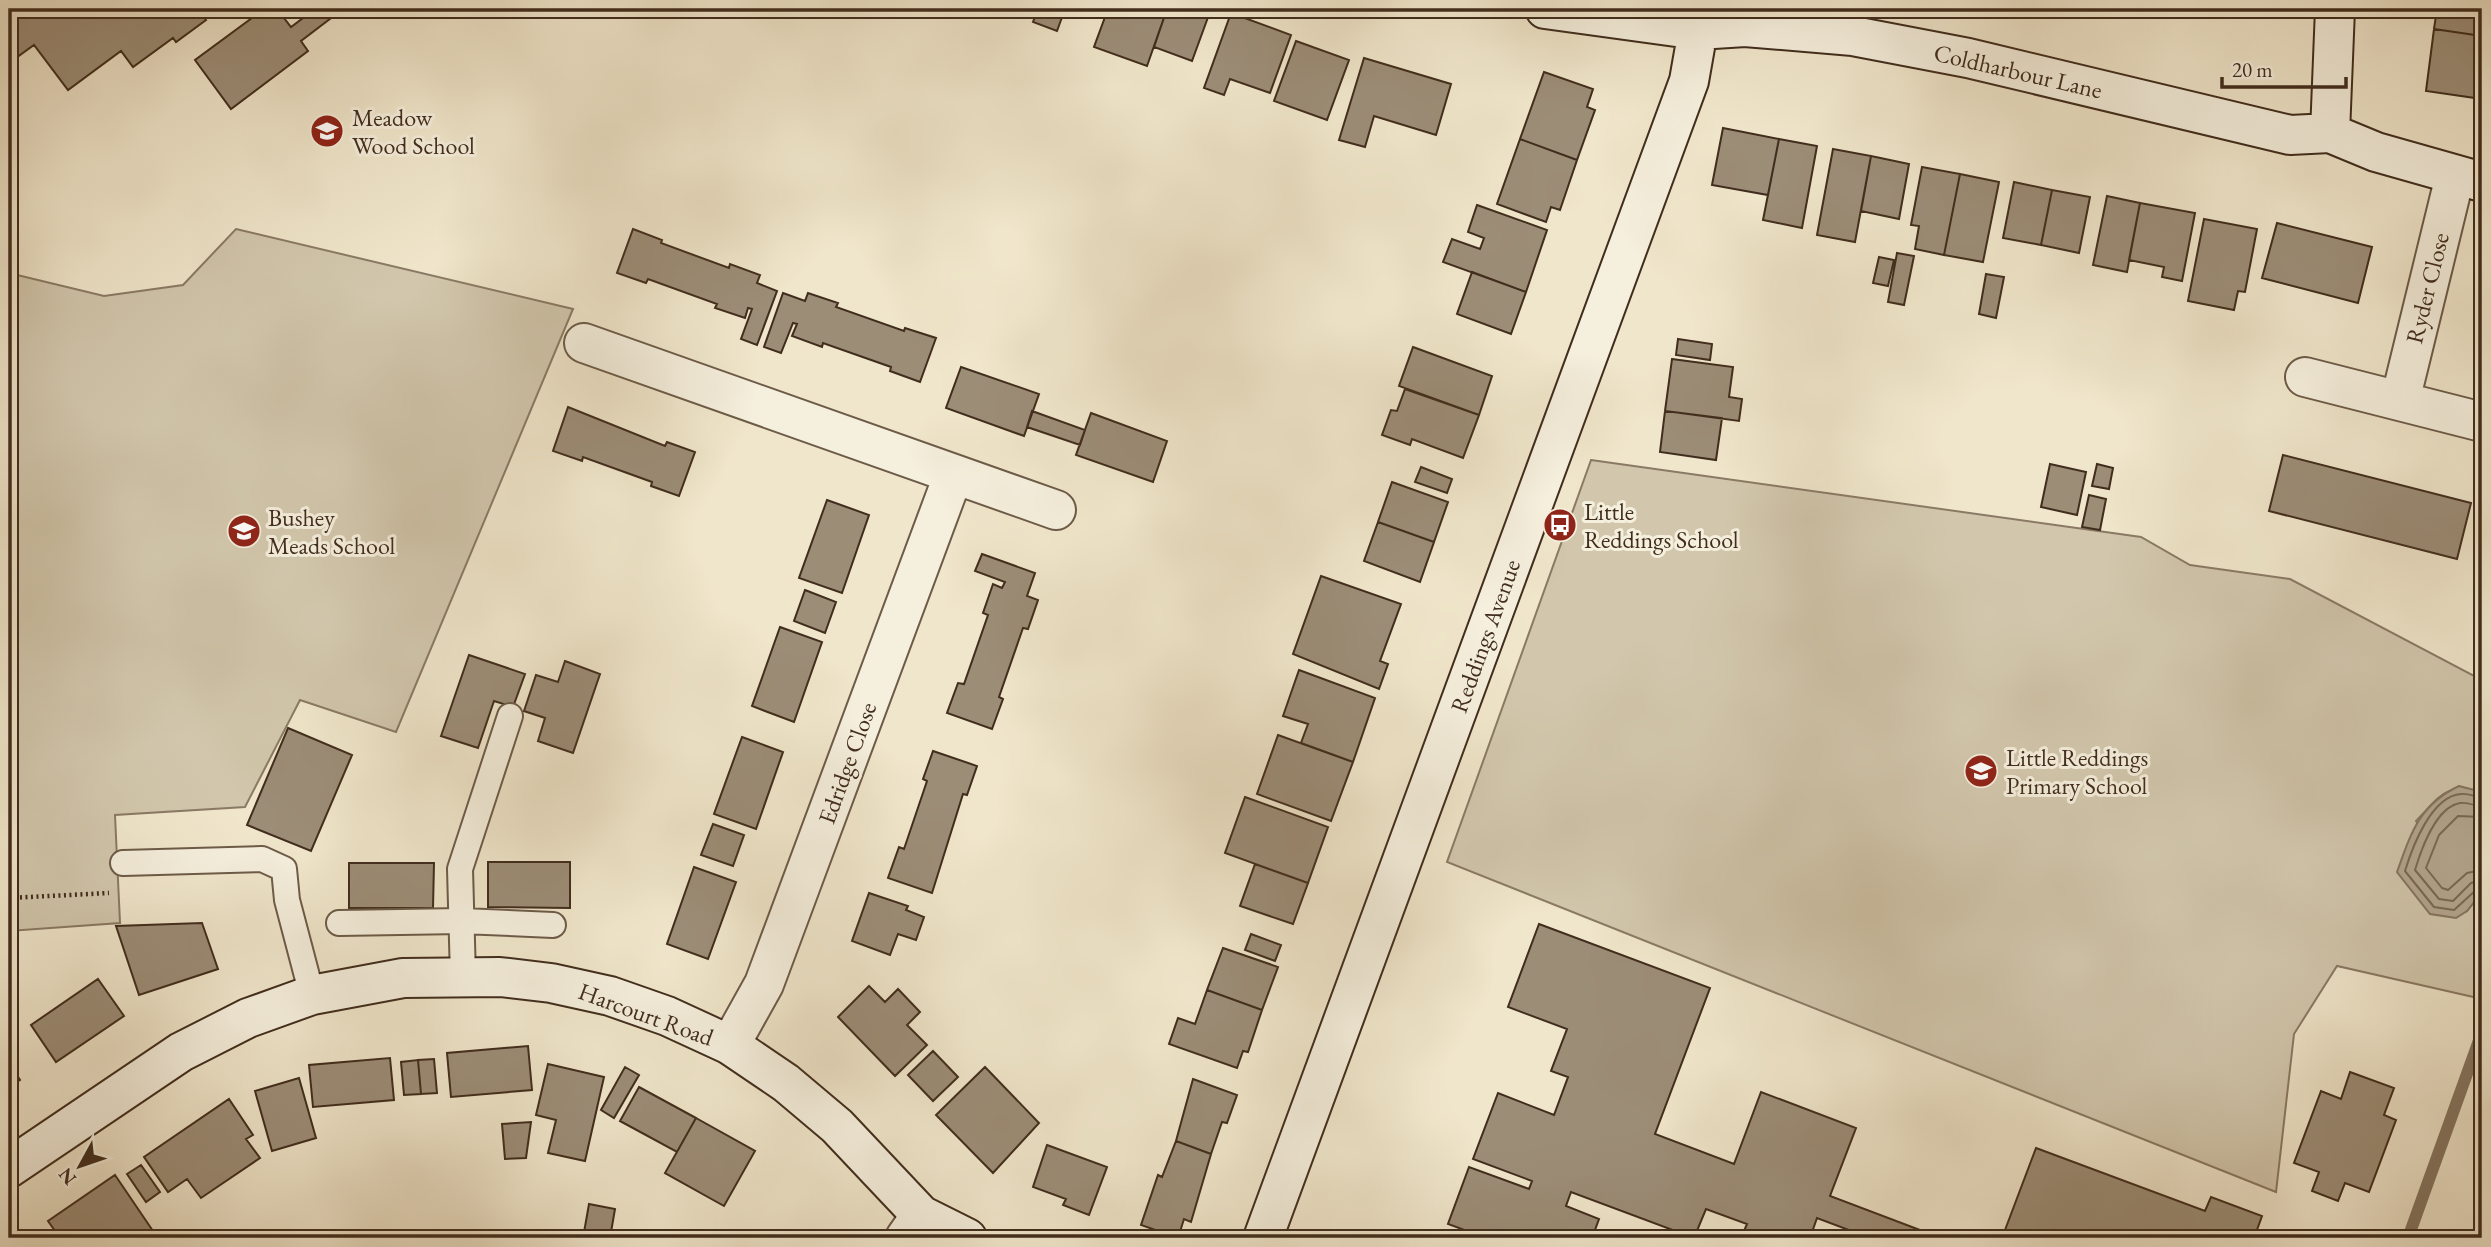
<svg xmlns="http://www.w3.org/2000/svg" width="2491" height="1247" font-family="'EB Garamond',serif">
  <rect width="100%" height="100%" fill="#f0e6cb"/>
  <filter id="stains"><feTurbulence type="fractalNoise" baseFrequency=".00286" numOctaves="4"/><feColorMatrix values="0 0 0 0 .2 0 0 0 0 .09 0 0 0 0 .02 0 0 0 .5 -.17"/></filter>
  <radialGradient id="worn" r=".72"><stop offset=".6" stop-color="#630" stop-opacity="0"/><stop offset="1" stop-color="#630" stop-opacity=".3"/></radialGradient>
  <path fill="#d2c7ad" stroke="#8a7a65" stroke-width="2" d="M236,229l337,80 -177,423 -96,-32 -55,107 -130,8 5,108 -111,8v-658l95,23 79,-11z
    M1591,460l550,77 49,28 100,14 192,101v112c-38,-9 -40,3 -66,29l51,90 15,-19v107l-145,-33 -43,68 -18,158 -829,-330z"/>
  <path fill="#b4a790" stroke="#867662" stroke-width="2" d="M2459,786l23,6v100l-15,19 -11,7 -26,-4 -33,-42c14,-39 22,-67 62,-86z"/>
  <g fill="none" stroke-linecap="round" stroke-linejoin="round">
    <path stroke="#7a6a56" stroke-width="2" d="M2482,798c-6,-1 -15,-5 -21,-4 -30,2 -49,54 -56,77l29,36 20,3 22,-20 6,-1
      M2482,807c-6,-1 -15,-5 -22,-4 -24,4 -39,47 -45,67l24,29 14,2 18,-18 11,-3
      M2482,817l-24,-1 -19,19 -13,33 16,20 6,2 19,-17 15,-3"/>
    <path stroke="#867662" stroke-width="12" d="M2408,1238l74,-206"/>
  </g>
  <path fill="#9c8d77" stroke="#412d1d" stroke-width="2" d="M9,9h204l-10,7 3,4 -30,22 -3,-4 -40,29 -12,-16 -53,39 -34,-45 -25,18z
    M264,9h13l14,18 24,-18h15l5,6 -34,26 7,10 -77,58 -36,-49z
    M1038,9h27l-8,22 -24,-9z
    M1079,9h18l-2,5z
    M1108,9h59l-20,57 -53,-19z
    M1167,9h44l-19,52 -38,-14z
    M2437,9h45v27l-48,-7z
    M1231,13l60,22 -21,58 -40,-14 -6,16 -20,-7z
    M2434,29l48,7v63l-56,-8z
    M1296,41l53,19 -22,60 -53,-19z
    M1364,58l87,26 -15,51 -62,-19 -9,31 -26,-7z
    M1544,72l49,17 -6,18 8,3 -18,50 -57,-21z
    M1723,128l56,11 -11,56 -56,-10z
    M1520,139l57,21 -17,50 -9,-3 -5,15 -49,-18z
    M1779,139l38,7 -15,82 -39,-8z
    M1833,149l38,7 -16,86 -38,-7z
    M1871,156l38,8 -10,55 -38,-8z
    M1922,167l38,7 -16,81 -29,-6 4,-23 -8,-1z
    M1960,174l39,8 -16,80 -39,-7z
    M2014,182l38,8 -11,55 -38,-7z
    M2052,190l38,7 -11,56 -38,-8z
    M2107,196l33,7 -13,69 -34,-7z
    M2140,203l55,10 -13,68 -20,-4 2,-10 -35,-7z
    M1477,205l70,25 -21,62 -83,-30 9,-23 28,10 4,-11 -16,-6z
    M2204,219l53,10 -12,63 -7,-1 -4,19 -46,-9z
    M2277,223l95,24 -14,56 -96,-25z
    M633,229l29,11 -1,3 68,25 1,-4 30,11 -3,8 20,8 -20,54 -16,-6 11,-30 -4,-1 -3,10 -30,-10 2,-4 -69,-25 -2,4 -29,-10z
    M1897,253l17,3 -10,49 -16,-3z
    M1879,257l15,3 -6,26 -15,-3z
    M1472,272l54,20 -15,42 -54,-20z
    M1986,274l18,3 -8,41 -17,-4z
    M783,293l22,8 3,-8 30,10 -2,4 68,24 1,-3 31,10 -16,44 -30,-11 1,-4 -68,-24 -1,4 -30,-11 5,-12 -4,-1 -12,30 -17,-6z
    M1678,339l34,5 -2,16 -34,-5z
    M1413,347l79,29 -13,39 -80,-29z
    M1672,359l61,8 -4,30 13,2 -3,22 -74,-10z
    M961,367l78,27 -15,42 -78,-28z
    M1405,389l74,26 -16,43 -51,-19 -2,6 -28,-10 9,-25 6,1z
    M568,407l97,39 2,-4 28,10 -16,44 -28,-10 1,-4 -69,-25 -1,4 -29,-10z
    M1032,411l53,19 -5,15 -53,-18z
    M1665,411l57,7 -6,42 -56,-8z
    M1091,413l76,28 -14,41 -77,-27z
    M2283,455l188,48 -14,56 -188,-48z
    M2050,464l36,8 -9,43 -36,-8z
    M2097,464l16,4 -4,21 -17,-3z
    M1421,467l31,12 -5,14 -32,-11z
    M1392,482l56,20 -14,40 -56,-20z
    M2089,495l17,4 -6,31 -18,-3z
    M827,500l42,15 -27,78 -43,-15z
    M1378,522l56,20 -14,40 -56,-21z
    M982,554l53,19 -8,23 11,4 -10,29 -5,-1 -24,69 4,2 -11,30 -45,-16 11,-30 6,1 24,-69 -5,-2 10,-29 9,4 3,-6 -30,-11z
    M1321,576l80,28 -21,57 8,3 -9,25 -86,-35z
    M805,590l31,12 -11,31 -31,-12z
    M780,627l42,15 -28,80 -42,-16z
    M2482,632v41l-6,-1z
    M469,655l56,19 -12,33 -19,-6 -16,47 -37,-12z
    M565,661l35,13 -27,79 -35,-12 7,-23 -21,-7 12,-36 22,7z
    M1299,670l76,28 -22,64 -52,-19 7,-19 -25,-8z
    M288,728l64,27 -41,96 -64,-26z
    M1278,735l75,27 -22,59 -74,-27z
    M742,737l41,15 -27,77 -42,-15z
    M933,751l44,15 -10,29 -4,-1 -31,99 -44,-15 11,-31 5,2 23,-68 -4,-2z
    M1245,797l83,30 -20,56 -83,-30z
    M713,824l31,11 -11,31 -32,-11z
    M488,862h82v46l-82,-1z
    M349,863h85l-1,45h-84z
    M1255,864l53,19 -15,41 -53,-18z
    M694,867l42,15 -28,77 -41,-15z
    M869,893l39,13 -2,4 18,7 -8,23 -18,-6 -8,21 -38,-14z
    M202,923l16,46 -79,26 -23,-69z
    M1539,924l171,64 -55,146 79,30 27,-72 95,36 -26,68 111,42h-71l-53,-20 -7,20h-69l6,-14 -41,-15 -12,29 -123,-46 -5,14 33,13 -7,19h-106l-38,-14 21,-57 60,22 3,-8 -59,-22 25,-66 56,22 14,-38 -17,-6 16,-42 -59,-22z
    M1251,934l30,11 -6,16 -30,-11z
    M1223,948l55,19 -16,43 -55,-20z
    M98,979l26,37 -68,46 -25,-37z
    M869,986l16,16 13,-13 22,23 -13,13 20,20 -32,31 -57,-59z
    M1207,990l55,20 -14,42 -5,-1 -6,17 -68,-24 9,-26 17,6z
    M528,1046l4,44 -81,7 -4,-44z
    M933,1051l25,26 -25,24 -25,-26z
    M390,1058l4,42 -81,7 -4,-42z
    M434,1059l3,34 -16,1 -3,-34z
    M418,1060l3,34 -17,1 -3,-33z
    M9,1063l11,17 -11,7z
    M548,1064l56,13 -19,84 -37,-8 8,-33 -20,-5z
    M625,1067l14,8 -25,43 -13,-8z
    M985,1067l54,56 -46,50 -57,-58z
    M2350,1072l44,16 -10,27 12,5 -27,72 -24,-9 -7,18 -26,-10 7,-19 -25,-9 27,-72 20,8z
    M299,1078l17,60 -44,13 -17,-60z
    M1193,1079l44,16 -10,28 -5,-1 -11,32 -35,-13z
    M639,1087l57,31 -19,34 -57,-31z
    M229,1099l24,36 -7,4 14,19 -59,40 -14,-19 -19,13 -24,-35z
    M696,1118l59,33 -31,55 -59,-33z
    M531,1122l-5,36 -21,1 -3,-35z
    M1176,1141l35,13 -20,68 -7,-3 -6,19 -37,-13 17,-50 4,2z
    M1047,1145l60,22 -18,48 -26,-10 3,-6 -33,-12z
    M2036,1148l169,63 6,-14 51,19 -8,22h-252z
    M141,1165l19,27 -14,10 -19,-28z
    M115,1175l40,59 -6,4h-89l-12,-17z
    M589,1204l26,5 -5,29h-27z"/>
  <g fill="none" stroke-linecap="round" stroke-linejoin="round">
    <defs>
      <path id="lane" d="M123,863l139,-4 22,10 3,31 25,95
        M339,923l123,-2 91,4
        M463,977l-3,-108 50,-153"/>
      <path id="street" d="M584,343l472,167
        M2305,377l177,45
        M2400,401l55,-225
        M730,1045l34,-61 189,-508
        M905,1238l16,-23"/>
      <path id="secondary" d="M1545,9l153,21 47,-3 108,9 115,22 322,77 40,-2 46,19 106,30
        M2330,133l5,-124
        M9,1168l172,-116 67,-34 64,-23 91,-17 97,-1 51,6 59,13 57,20 63,29 56,38 51,43 84,89 46,23
        M1263,1238l426,-1157 9,-51"/>
    </defs>
    <use href="#lane" stroke="#6d5b48" stroke-width="28"/>
    <use href="#street" stroke="#6d5b48" stroke-width="42"/>
    <use href="#secondary" stroke="#412d1d" stroke-width="42"/>
    <path stroke="#412d1d" stroke-width="4.5" stroke-dasharray="2 3.5" stroke-linecap="butt" d="M9,898l100,-5"/>
    <use href="#lane" stroke="#f5efdd" stroke-width="24"/>
    <use href="#street" stroke="#f5efdd" stroke-width="38"/>
    <use href="#secondary" stroke="#f5efdd" stroke-width="38"/>
  </g>
  <defs>
    <symbol id="school-disc" viewBox="-11 -11 22 22"><circle r="9.5" fill="#8f2418" stroke="#f5efdd"/><path d="M0-5L7-2L0 1L-7-2ZM-4 1L0 2.5L4 1V4Q0 6-4 4Z" fill="#fff"/></symbol>
    <symbol id="bus-disc" viewBox="-11 -11 22 22"><circle r="9.5" fill="#8f2418" stroke="#f5efdd"/><path d="M-5-6H5V4H4V6H2V4H-2V6H-4V4H-5ZM-3.5-4V0h7V-4ZM-3.5 1.2v1.5H-2V1.2ZM2 1.2v1.5H3.5V1.2Z" fill="#fff"/></symbol>
  </defs>
  <g fill-rule="evenodd">
    <use href="#school-disc" x="308" y="112" width="38" height="38"/>
    <use href="#bus-disc" x="1541" y="506" width="38" height="38"/>
    <use href="#school-disc" x="225" y="512" width="38" height="38"/>
    <use href="#school-disc" x="1962" y="752" width="38" height="38"/>
  </g>
  <g text-anchor="middle" dominant-baseline="central" stroke-width="6" stroke-linejoin="round" paint-order="stroke">
    <g font-size="24" fill="#412d1d" stroke="#f5efdd">
      <text transform="translate(2018 71) rotate(13)">Coldharbour Lane</text>
      <text transform="translate(2427 288) rotate(-76)">Ryder Close</text>
      <text transform="translate(1485 636) rotate(-70)">Reddings Avenue</text>
      <text transform="translate(847 763) rotate(-70)">Edridge Close</text>
      <text transform="translate(646 1014) rotate(20)">Harcourt Road</text>
    </g>
    <g font-size="24" fill="#412d1d" stroke="#f5efdd" text-anchor="start">
      <text x="352" y="117">Meadow<tspan x="352" dy="28">Wood School</tspan></text>
      <text x="1584" y="511">Little<tspan x="1584" dy="28">Reddings School</tspan></text>
      <text x="268" y="517">Bushey<tspan x="268" dy="28">Meads School</tspan></text>
      <text x="2006" y="757">Little Reddings<tspan x="2006" dy="28">Primary School</tspan></text>
    </g>
  </g>
  <rect width="2491" height="1247" fill="none" stroke="#f0e6cb" stroke-width="35"/>
  <rect x="10" y="10" width="2470" height="1226" fill="none" stroke="#412d1d" stroke-width="3.5"/>
  <rect x="18" y="18" width="2456" height="1212" fill="none" stroke="#412d1d" stroke-width="2"/>
  <g transform="translate(80 1166) rotate(230)" stroke="#f5efdd" stroke-width="5" paint-order="stroke">
  <path d="M0-5L12 26L0 18L-12 26Z" fill="#412d1d"/>
  <text y="-10" font-size="19" font-weight="bold" text-anchor="middle" fill="#412d1d">N</text>
  </g>
  <path d="M2222 77v10h124v-10" fill="none" stroke="#412d1d" stroke-width="3.5"/>
  <text x="2232" y="77" font-size="21" fill="#412d1d" stroke="#f5efdd" stroke-width="5" paint-order="stroke">20 m</text>
  <rect width="100%" height="100%" filter="url(#stains)"/>
  <rect width="100%" height="100%" fill="url(#worn)"/>
</svg>
